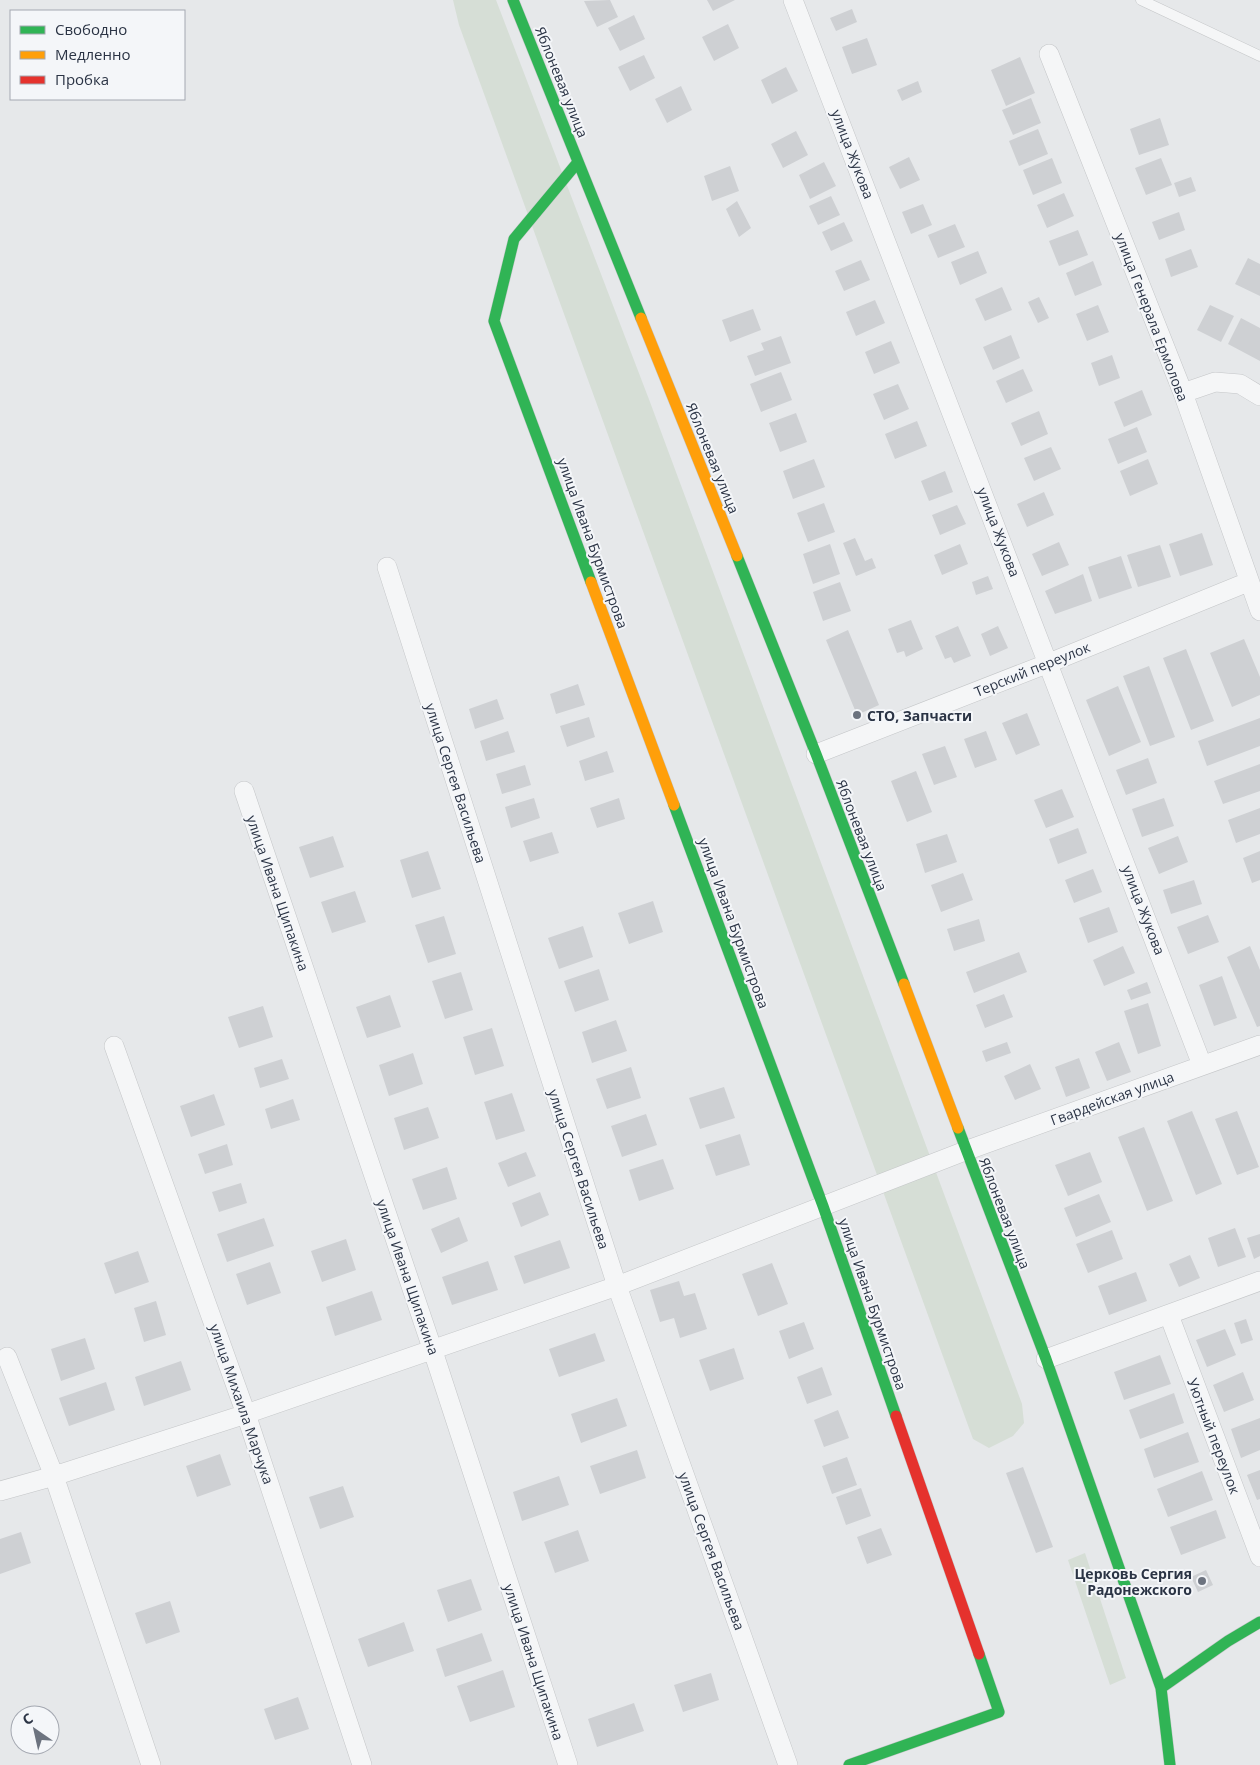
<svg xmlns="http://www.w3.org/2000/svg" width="1260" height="1765" font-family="'Open Sans',sans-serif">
  <rect width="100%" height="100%" fill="#e6e8ea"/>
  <path fill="#d6ded6" d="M453,0h43l154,402 372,1002 2,19 -11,13 -24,12 -16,-9 -514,-1414z
    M1085,1553l41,125 -16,7 -42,-125z"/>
  <path fill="#ced0d3" d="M610,0l8,17 -21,10 -13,-26z
    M707,0h28l-22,11z
    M852,9l5,13 -21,9 -6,-13z
    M634,15l11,24 -25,12 -12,-23z
    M728,24l11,24 -25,13 -12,-24z
    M867,38l10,27 -25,9 -10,-27z
    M644,55l11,23 -25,13 -12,-24z
    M1020,57l15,36 -29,13 -15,-36z
    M786,67l12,24 -26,13 -11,-24z
    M918,81l4,11 -20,9 -5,-11z
    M681,86l11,24 -25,13 -12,-24z
    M1031,98l10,25 -28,12 -11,-25z
    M1160,118l9,27 -30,10 -9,-26z
    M1038,129l10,25 -29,12 -10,-25z
    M796,131l12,24 -25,13 -12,-24z
    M909,157l11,23 -20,9 -11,-22z
    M1052,158l10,25 -29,12 -10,-25z
    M1161,158l11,27 -26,10 -11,-27z
    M824,162l12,24 -26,13 -11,-24z
    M730,166l9,25 -27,10 -8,-25z
    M1191,177l5,14 -17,6 -5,-14z
    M1064,193l10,23 -27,12 -10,-23z
    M831,196l9,19 -22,10 -9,-19z
    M737,201l14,27 -12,9 -13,-28z
    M923,204l9,21 -21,9 -9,-22z
    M1179,212l6,18 -26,10 -7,-18z
    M844,222l9,19 -22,10 -9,-19z
    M955,224l10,23 -27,11 -10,-23z
    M1078,230l10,25 -29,11 -10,-25z
    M1191,249l7,18 -27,10 -6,-18z
    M978,251l9,22 -27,12 -9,-23z
    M1248,258l12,6v32l-25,-12z
    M861,260l9,20 -26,11 -9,-20z
    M1093,261l9,24 -27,11 -9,-23z
    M1002,287l10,23 -27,11 -10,-22z
    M1039,297l10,21 -11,5 -10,-21z
    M875,300l10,23 -29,13 -10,-24z
    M1098,305l11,27 -22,9 -11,-27z
    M1210,305l24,11 -13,26 -24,-12z
    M753,309l8,21 -31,12 -8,-22z
    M1241,318l19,10v33l-32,-17z
    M1011,335l9,23 -27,12 -10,-23z
    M781,336l10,27 -36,13 -8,-20 17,-6 -3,-7z
    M891,341l9,22 -26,11 -9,-22z
    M1112,355l8,23 -21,8 -8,-23z
    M1023,369l10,22 -27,12 -10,-22z
    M781,372l11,28 -31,12 -11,-28z
    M898,384l11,25 -25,11 -11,-26z
    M1142,390l10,25 -28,12 -10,-25z
    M1039,411l9,23 -27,12 -10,-23z
    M796,413l11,29 -27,10 -11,-29z
    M917,421l10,25 -32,13 -10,-25z
    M1137,427l10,25 -29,12 -10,-25z
    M1051,447l10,22 -27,12 -10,-23z
    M814,459l11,28 -32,12 -10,-28z
    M1148,459l10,25 -28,12 -10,-25z
    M945,471l8,21 -24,9 -8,-20z
    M1044,492l10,23 -27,12 -10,-23z
    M824,503l11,29 -27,10 -11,-29z
    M957,505l9,19 -26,11 -8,-20z
    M1202,533l11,32 -33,11 -11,-32z
    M855,538l10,23 7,-3 4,10 -20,8 -13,-33z
    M1059,542l10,23 -27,11 -10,-22z
    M830,544l10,30 -27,10 -10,-30z
    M960,544l8,20 -26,11 -8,-20z
    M1160,545l11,32 -33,10 -11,-32z
    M1121,556l11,32 -33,11 -11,-32z
    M1083,574l9,27 -37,13 -10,-23z
    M988,576l5,13 -17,6 -4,-13z
    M840,582l11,29 -28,10 -10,-29z
    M911,620l12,29 -17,8 -2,-6 -7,2 -9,-24z
    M958,626l13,30 -17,7 -3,-6 -6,2 -10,-23z
    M998,626l10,22 -18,8 -9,-22z
    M848,630l31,75 -22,10 -31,-75z
    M1244,639l16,38v18l-28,12 -22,-54z
    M1186,649l28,72 -23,9 -28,-72z
    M1149,666l26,71 -25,9 -27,-70z
    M578,684l7,21 -29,9 -6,-20z
    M1118,686l23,56 -32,14 -23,-56z
    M497,699l7,20 -29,10 -6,-20z
    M1027,713l13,32 -24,10 -14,-32z
    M589,717l6,20 -28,10 -7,-21z
    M1260,718v28l-53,20 -9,-25z
    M508,731l7,21 -29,9 -6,-20z
    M986,731l11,29 -22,8 -11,-29z
    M945,746l12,31 -23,8 -12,-31z
    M607,751l7,21 -29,9 -6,-20z
    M1148,758l9,25 -31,12 -10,-25z
    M1260,764v27l-37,13 -9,-23z
    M525,765l6,20 -29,9 -6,-20z
    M916,771l16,41 -25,10 -16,-41z
    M1062,789l12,28 -28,11 -12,-28z
    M534,798l6,20 -29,10 -6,-21z
    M619,798l6,21 -28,9 -7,-20z
    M1164,798l10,28 -32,11 -10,-28z
    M1260,808v26l-24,9 -8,-23z
    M1078,828l9,25 -29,11 -9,-25z
    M552,832l7,21 -29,9 -7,-21z
    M947,834l10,28 -32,11 -9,-29z
    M333,836l11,31 -34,11 -11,-31z
    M1178,836l10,26 -29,12 -11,-26z
    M428,851l13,38 -29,9 -12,-38z
    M1260,851v29l-8,3 -9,-25z
    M1093,869l9,23 -28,11 -9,-23z
    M963,873l10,27 -32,12 -10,-27z
    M1194,880l8,24 -31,10 -8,-24z
    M355,891l11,31 -34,11 -11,-31z
    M653,901l10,31 -34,12 -11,-31z
    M1109,907l9,25 -30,11 -9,-25z
    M1208,915l11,27 -31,12 -11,-27z
    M444,916l12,38 -28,9 -13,-38z
    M979,919l6,22 -31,10 -7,-22z
    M583,926l10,31 -34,12 -11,-31z
    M1123,946l12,27 -31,13 -11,-26z
    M1250,946l10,24v56l-3,1 -30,-70z
    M1019,952l8,20 -53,21 -8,-21z
    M599,969l10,31 -34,12 -11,-31z
    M461,972l12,38 -28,9 -13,-38z
    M1222,976l15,42 -23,8 -15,-41z
    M1147,982l4,11 -20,7 -4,-10z
    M1004,994l9,23 -28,11 -9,-23z
    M390,995l11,32 -34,11 -11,-31z
    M1148,1003l13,43 -23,8 -14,-43z
    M263,1006l10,31 -34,11 -11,-31z
    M616,1020l11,31 -35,12 -10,-31z
    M492,1028l12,38 -29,9 -12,-38z
    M1007,1042l4,11 -25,9 -4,-11z
    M1119,1042l12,30 -24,9 -12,-29z
    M413,1053l10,31 -34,12 -10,-31z
    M1079,1058l11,30 -24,9 -11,-30z
    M282,1059l7,20 -29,9 -6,-20z
    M1030,1064l11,25 -26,11 -11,-24z
    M631,1067l10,31 -34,11 -11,-30z
    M724,1087l11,31 -35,11 -11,-31z
    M512,1093l13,38 -29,9 -12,-38z
    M214,1094l11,31 -34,12 -11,-31z
    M293,1099l7,21 -29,9 -6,-20z
    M428,1107l11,31 -35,12 -10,-32z
    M1192,1111l30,73 -26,11 -29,-74z
    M1237,1111l22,56 -22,8 -22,-56z
    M646,1114l11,31 -35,12 -11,-31z
    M1144,1127l29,74 -26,10 -29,-74z
    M740,1134l10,31 -34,11 -11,-31z
    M227,1144l6,21 -28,9 -7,-20z
    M526,1152l10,24 -28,11 -10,-24z
    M1090,1152l12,30 -34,14 -13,-31z
    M663,1159l11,30 -35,12 -10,-31z
    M447,1167l10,32 -34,11 -11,-31z
    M241,1183l6,20 -28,9 -7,-20z
    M540,1192l9,23 -28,12 -9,-24z
    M1099,1194l12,28 -35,15 -12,-29z
    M459,1217l9,24 -27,12 -10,-24z
    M264,1218l10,28 -47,16 -10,-28z
    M1235,1228l11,29 -28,10 -10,-29z
    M1112,1230l11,29 -35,14 -12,-29z
    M1260,1234v22l-6,3 -7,-21z
    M346,1239l10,31 -34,12 -11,-31z
    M560,1240l10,28 -46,16 -10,-28z
    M138,1251l11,31 -34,12 -11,-31z
    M1190,1255l10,23 -21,9 -10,-23z
    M488,1261l10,29 -46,15 -10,-28z
    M270,1262l11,31 -34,12 -11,-31z
    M772,1263l16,41 -30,12 -16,-42z
    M1136,1272l11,29 -38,14 -11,-29z
    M679,1281l5,15 11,-3 12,36 -27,9 -6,-20 -14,4 -10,-32z
    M372,1291l10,29 -47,16 -9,-29z
    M156,1301l10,34 -22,7 -10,-34z
    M1246,1319l7,21 -12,4 -7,-21z
    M804,1322l10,27 -25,10 -10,-28z
    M1225,1329l11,26 -29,12 -11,-27z
    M595,1333l10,28 -46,16 -10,-28z
    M85,1338l10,31 -34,12 -10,-32z
    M734,1348l10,31 -34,12 -11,-31z
    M1160,1355l11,29 -47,16 -10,-28z
    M181,1361l10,29 -47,16 -9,-29z
    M822,1367l10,28 -25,9 -10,-27z
    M1243,1372l11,28 -30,12 -11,-27z
    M106,1382l9,28 -46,16 -10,-28z
    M1174,1393l10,30 -44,16 -11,-29z
    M617,1398l10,28 -46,17 -10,-29z
    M838,1410l11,28 -25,9 -10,-27z
    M1260,1418v32l-19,8 -10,-29z
    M1188,1432l11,30 -45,16 -10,-29z
    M637,1450l9,28 -46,16 -10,-28z
    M220,1454l11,31 -34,12 -11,-31z
    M847,1457l10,28 -25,9 -10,-28z
    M1023,1467l30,80 -17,6 -30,-80z
    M1260,1470v29l-3,1 -10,-25z
    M1202,1471l11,29 -45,17 -11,-28z
    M559,1476l10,29 -47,16 -9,-29z
    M343,1486l11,31 -34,12 -11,-32z
    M861,1488l10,28 -25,9 -10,-28z
    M1216,1510l10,28 -45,17 -11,-28z
    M881,1528l11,27 -25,9 -10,-27z
    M578,1530l11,31 -34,12 -11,-31z
    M21,1532l10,31 -31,11v-35z
    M1206,1570l7,15 -15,7 -7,-15z
    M471,1579l11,31 -34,12 -11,-32z
    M170,1601l10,31 -34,12 -11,-31z
    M404,1622l10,29 -46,16 -10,-28z
    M482,1633l10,28 -47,16 -9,-28z
    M503,1670l12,37 -45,15 -13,-36z
    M711,1673l8,27 -36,12 -9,-27z
    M298,1697l11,32 -34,11 -11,-31z
    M634,1703l10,28 -47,16 -9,-28z"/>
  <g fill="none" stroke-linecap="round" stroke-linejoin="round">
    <defs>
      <path id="lane" d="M1141,0l119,56"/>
      <path id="street" d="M793,0l409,1065
        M1049,54l134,339 77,218
        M1183,393l32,-11 25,2 20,12
        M387,567l230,719 171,479
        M816,754l233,-91 199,-81
        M244,791l188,557 136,417
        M114,1046l132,368 116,351
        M1169,1315l91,242
        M7,1357l47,119 97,289
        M1046,1359l214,-78
        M0,1491l54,-15 192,-62 371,-128 348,-135 295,-106"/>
      <path id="fast" d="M513,0l128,318
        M578,162l-64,77 -20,82 97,261
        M737,556l79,198 88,230
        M674,805l149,401 73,210
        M958,1128l88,231 115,329 9,77
        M1161,1688l67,-47 32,-19
        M849,1765l150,-53 -20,-58"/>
      <path id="slow" d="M641,318l96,238
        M591,582l83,223
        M904,984l54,144"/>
      <path id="jam" d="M896,1416l83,238"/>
    </defs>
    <use href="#lane" stroke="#c4c6c8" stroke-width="11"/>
    <use href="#street" stroke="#c4c6c8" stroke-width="20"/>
    <use href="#fast" stroke="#c4c6c8" stroke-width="12"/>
    <use href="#slow" stroke="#c4c6c8" stroke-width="12"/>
    <use href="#jam" stroke="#c4c6c8" stroke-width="12"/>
    <use href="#lane" stroke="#f5f6f7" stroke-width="10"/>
    <use href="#street" stroke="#f5f6f7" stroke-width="19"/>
    <use href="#fast" stroke="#30b455" stroke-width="11"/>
    <use href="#slow" stroke="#ff9f0a" stroke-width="11"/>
    <use href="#jam" stroke="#e5322d" stroke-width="11"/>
  </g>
  <g fill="#6c737f" stroke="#f4f6f9" stroke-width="2">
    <circle cx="857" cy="715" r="5"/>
    <circle cx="1202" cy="1581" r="5"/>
  </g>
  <g text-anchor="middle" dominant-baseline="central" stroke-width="4" stroke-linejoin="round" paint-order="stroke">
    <g font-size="14" fill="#2b3445" stroke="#f4f6f9">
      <text transform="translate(562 82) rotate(68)">Яблоневая улица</text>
      <text transform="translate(853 154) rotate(69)">улица Жукова</text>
      <text transform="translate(1152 317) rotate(69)">улица Генерала Ермолова</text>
      <text transform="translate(713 458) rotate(68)">Яблоневая улица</text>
      <text transform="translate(999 532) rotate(69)">улица Жукова</text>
      <text transform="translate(593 543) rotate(70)">улица Ивана Бурмистрова</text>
      <text transform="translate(1032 669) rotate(-22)">Терский переулок</text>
      <text transform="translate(456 783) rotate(72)">улица Сергея Васильева</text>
      <text transform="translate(862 835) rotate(69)">Яблоневая улица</text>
      <text transform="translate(278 893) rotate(71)">улица Ивана Щипакина</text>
      <text transform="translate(1144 910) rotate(69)">улица Жукова</text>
      <text transform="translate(734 923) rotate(70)">улица Ивана Бурмистрова</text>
      <text transform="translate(1112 1098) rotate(-20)">Гвардейская улица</text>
      <text transform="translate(579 1169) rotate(72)">улица Сергея Васильева</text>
      <text transform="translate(1005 1213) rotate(69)">Яблоневая улица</text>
      <text transform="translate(408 1277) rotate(71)">улица Ивана Щипакина</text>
      <text transform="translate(873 1304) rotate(71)">улица Ивана Бурмистрова</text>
      <text transform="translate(242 1404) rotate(71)">улица Михаила Марчука</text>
      <text transform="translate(1214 1436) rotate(69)">Уютный переулок</text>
      <text transform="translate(712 1551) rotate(70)">улица Сергея Васильева</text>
      <text transform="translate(534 1662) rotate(72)">улица Ивана Щипакина</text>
    </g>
    <g font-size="14" font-weight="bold" fill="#2b3445" stroke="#f4f6f9" text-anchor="start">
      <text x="867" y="715">СТО, Запчасти</text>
      <text x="1192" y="1573" text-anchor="end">Церковь Сергия<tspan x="1192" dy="16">Радонежского</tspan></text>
    </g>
  </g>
  <rect x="10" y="10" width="175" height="90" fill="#f4f6f9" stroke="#a4a8b1"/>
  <rect x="20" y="26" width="25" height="8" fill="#30b455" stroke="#a4a8b1"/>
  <text x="55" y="35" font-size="15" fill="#2b3445">Свободно</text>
  <rect x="20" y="51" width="25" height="8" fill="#ff9f0a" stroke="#a4a8b1"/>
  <text x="55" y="60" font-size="15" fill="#2b3445">Медленно</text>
  <rect x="20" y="76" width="25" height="8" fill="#e5322d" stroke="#a4a8b1"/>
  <text x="55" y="85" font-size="15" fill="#2b3445">Пробка</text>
  <g transform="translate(35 1730) rotate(326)"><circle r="24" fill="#f4f6f9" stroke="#a4a8b1"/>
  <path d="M0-4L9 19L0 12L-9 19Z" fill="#6c737f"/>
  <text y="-8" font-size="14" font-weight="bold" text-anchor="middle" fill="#2b3445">С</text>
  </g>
</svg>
